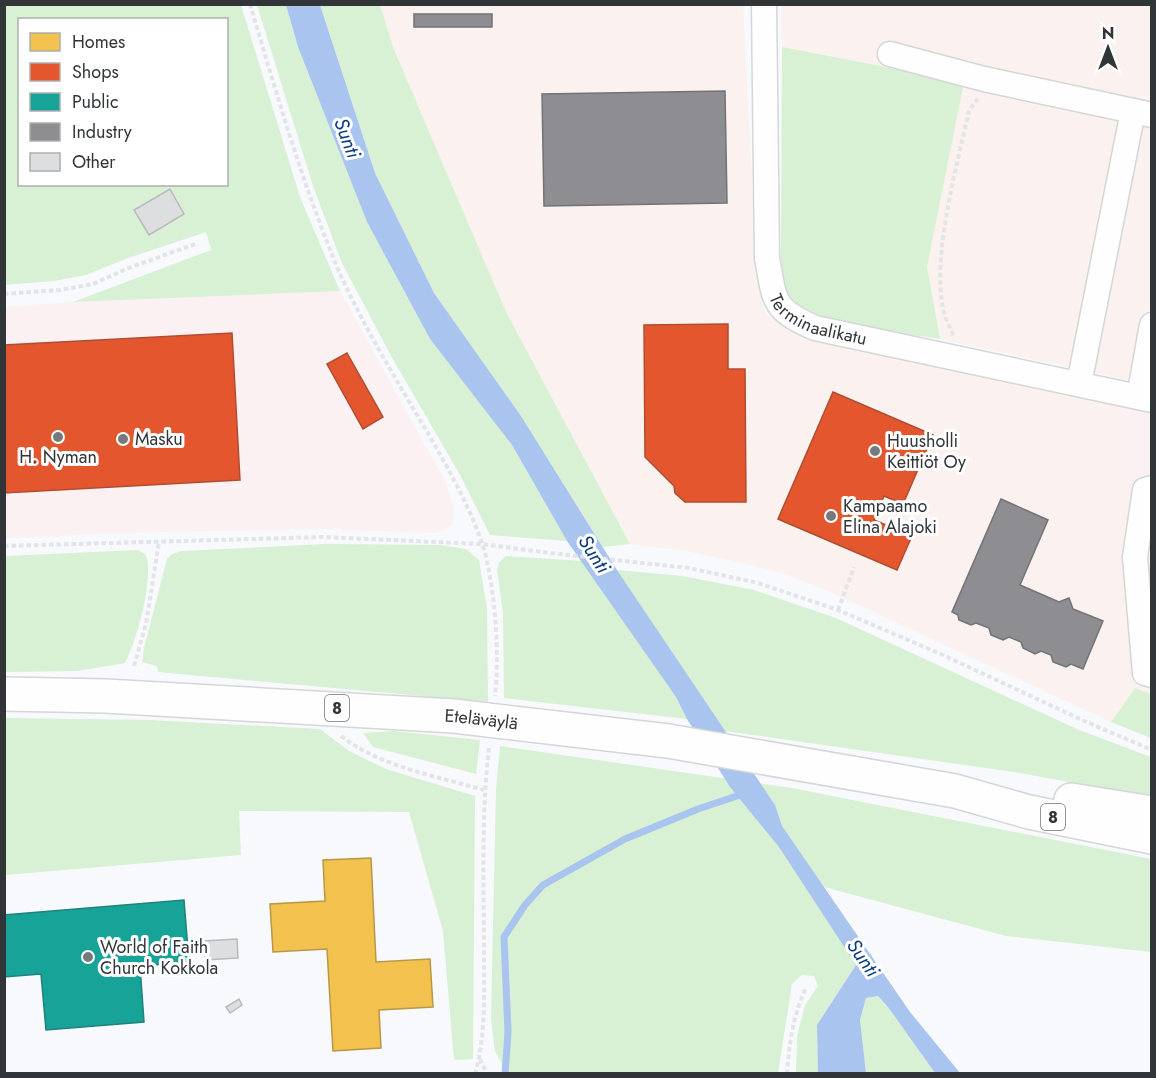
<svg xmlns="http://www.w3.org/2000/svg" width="1156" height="1078" font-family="Jost,sans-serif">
  <rect width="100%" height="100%" fill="#f7f9fc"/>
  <path fill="#fbf0f2" d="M340,291l105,190 9,27 -2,17 -15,8 -113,-4 -165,3 -154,6 -1,-231 69,-5z
    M1121,406l30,6v282l-16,-6 -6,-73z"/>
  <path fill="#fbf1ee" d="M380,5h363l13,251 8,55 25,20 332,75 8,209 6,73 -24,34 -283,-131 -52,-20 -89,-20 -57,-7 -124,-232 -113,-265z
    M781,5h370v380l-211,-46 -13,-72 37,-185 -182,-35z"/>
  <path fill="#d8f0d3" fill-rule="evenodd" d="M5,5h236l59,192 40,94 -267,11 138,-52 -5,-18 -78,26 -42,17 -32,6 -49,4zM20,20h206v164h-206z
    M257,5h29l12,42 69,175 63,117 82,106 55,96 -77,-6 -30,-60 -70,-121 -48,-91 -29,-77z
    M320,5h60l13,42 113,265 124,232 -27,3 -82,-131 -87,-123 -59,-120z
    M782,47l182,35 -37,185 13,72c-34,-6 -130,-15 -150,-42 -9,-11 -8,-27 -9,-40z
    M325,544l116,1 25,4 13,11 8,49 1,93 -330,-30 -1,-6 -15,-4 2,-14 23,-89 5,-5 10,-3z
    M138,550l8,5c8,24 -9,85 -21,108l-47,8 -73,1v-116z
    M506,556l76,5 94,136 11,22 -183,-21 -1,-85 -6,-43 2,-8z
    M617,570l65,6 72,14 82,28 243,112 72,27v40l-137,-25 -289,-41z
    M1135,688l16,6v44l-40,-16z
    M5,718l144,2 171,9 29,22 37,18 89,27 -2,263 -19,1 -11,-129 -34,-119 -170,-1 2,44 -236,20z
    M393,731l87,9 -4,34 -103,-27 -10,-14z
    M500,746l292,42 359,71v93l-145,-16 -204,-55 54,84 -39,60 1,48h-22l1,-37 8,-31 13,-19 -4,-10 -12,-1 -10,9 -14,89h-271l-12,-22 -4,-32 5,-229z
    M878,996l10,11 47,66h-69l-6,-53 6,-22z"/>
  <path fill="#a9c4ee" d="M286,5h34l55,168 59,120 87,123 96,154 158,235 7,21 128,186 50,61h-25l-47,-66 -10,-11 -12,2 -6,22 6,53h-48l-1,-48 39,-60 -77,-118 -49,-60 -43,-68 -11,-22 -109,-156 -55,-96 -82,-106 -63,-117 -69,-175z"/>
  <path fill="#f2c14e" stroke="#b89747" stroke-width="1.5" d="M371,858l5,104 54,-3 3,48 -54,3 2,38 -48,3 -6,-102 -54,3 -3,-48 55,-3 -2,-41z"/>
  <path fill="#e4572e" stroke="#af4d31" stroke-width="1.5" d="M728,324v45h17l1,133h-61l-10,-9 -1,-7 -29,-29 -1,-132z
    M232,333l8,147 -236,13v-148z
    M347,353l36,64 -20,12 -36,-65z
    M833,392l100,43 -30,69 -19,-8 -10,24 38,16 -15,34 -119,-51z"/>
  <path fill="#17a398" stroke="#1f827b" stroke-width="1.5" d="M184,900l5,62 -49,4 4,56 -98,8 -5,-56 -37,3v-62z"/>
  <path fill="#8d8d92" stroke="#727377" stroke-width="1.5" d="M414,14h78v13h-78z
    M725,91l2,112 -183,3 -2,-112z
    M1001,499l47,21 -28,65 39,17 10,-4 4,11 30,12 -20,48 -12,-5 -5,3 -13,-5 -2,-7 -10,-4 -6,3 -12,-6 -2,-6 -12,-5 -6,3 -12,-5 -2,-7 -13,-5 -5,2 -12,-5 -1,-5 -6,-3z"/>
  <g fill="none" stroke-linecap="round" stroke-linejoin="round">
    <path stroke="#a9c4ee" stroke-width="7" d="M505,1074l3,-42 -4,-95 21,-32 18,-20 82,-46 73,-30 48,-16"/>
  </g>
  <path fill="#dcdee0" stroke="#b8babd" stroke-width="1.5" d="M170,189l14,25 -35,21 -15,-25z
    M237,939l1,19 -33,2 -2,-19z
    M239,999l3,6 -12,8 -4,-6z"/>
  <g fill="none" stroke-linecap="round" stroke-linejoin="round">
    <defs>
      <g id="minor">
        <path id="s1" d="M764,4l3,254c8,44 5,51 48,70l337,72"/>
        <path d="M890,54l94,25 168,36"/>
        <path d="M1079,384l54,-273"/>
        <path d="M1139,397l13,-72"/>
        <path d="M1152,488l-7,2 -10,67 10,116 7,2"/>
      </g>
      <g id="highway">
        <path id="s2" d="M4,694l102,2 348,20 214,25 287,50 74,21 123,25"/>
        <path d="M1071,800l81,13"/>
      </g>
    </defs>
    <use href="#minor" stroke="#d4d6d8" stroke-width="27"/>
    <use href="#highway" stroke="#d4d6d8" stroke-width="36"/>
    <path stroke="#e3e4e5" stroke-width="4" stroke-dasharray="4.5 3" stroke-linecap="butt" d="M250,4c26,88 52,178 87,263 24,55 58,111 89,163 21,36 42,73 56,113 13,40 18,111 13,153
      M4,294l56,-4 33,-6 33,-15 72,-26
      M953,335c-3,-8 -8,-17 -10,-26 -11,-57 14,-142 26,-199l9,-11
      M4,546l319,-9 159,7 68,9 139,15 69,15 80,27 105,45 139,65 70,30
      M838,610l16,-43
      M134,666l12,-42 13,-82
      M341,736c40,31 95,40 143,54
      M480,1059l7,15
      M475,1074c11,-38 9,-81 9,-120 0,-69 -3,-138 5,-207
      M787,1074c2,-30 6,-59 19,-86"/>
    <use href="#minor" stroke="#fefeff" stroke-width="24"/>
    <use href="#highway" stroke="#fefeff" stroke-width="33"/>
  </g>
  <g fill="#777a7d" stroke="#fff" stroke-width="2">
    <circle cx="58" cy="437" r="6"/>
    <circle cx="123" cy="439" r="6"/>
    <circle cx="875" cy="451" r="6"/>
    <circle cx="831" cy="516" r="6"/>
    <circle cx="88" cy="957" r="6"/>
  </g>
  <g text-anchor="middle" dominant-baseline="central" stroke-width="6" stroke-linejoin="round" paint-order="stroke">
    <g fill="#fff" stroke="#707274" stroke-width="1.5">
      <rect x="325" y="695" width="24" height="26" rx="4.5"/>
      <rect x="1041" y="804" width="24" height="26" rx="4.5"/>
    </g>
    <g font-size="16" font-weight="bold" fill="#323538">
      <text x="337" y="708">8</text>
      <text x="1053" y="817">8</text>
    </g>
    <g font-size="18" fill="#323538" stroke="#fff">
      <text stroke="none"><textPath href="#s1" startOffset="345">Terminaalikatu</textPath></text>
      <text stroke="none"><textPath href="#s2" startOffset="478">Eteläväylä</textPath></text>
    </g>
    <g font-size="18" fill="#323538" stroke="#fff" text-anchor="start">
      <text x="135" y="439">Masku</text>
      <text x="887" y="441">Huusholli<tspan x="887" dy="21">Keittiöt Oy</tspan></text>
      <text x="58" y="457" text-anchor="middle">H. Nyman</text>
      <text x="843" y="506">Kampaamo<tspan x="843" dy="21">Elina Alajoki</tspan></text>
      <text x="100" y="947">World of Faith<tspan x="100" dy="21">Church Kokkola</tspan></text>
    </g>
    <g font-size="20" font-style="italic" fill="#0b3d80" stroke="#fff">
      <text transform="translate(347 138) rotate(69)">Sunti</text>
      <text transform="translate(594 554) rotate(57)">Sunti</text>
      <text transform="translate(863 958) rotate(55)">Sunti</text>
    </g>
  </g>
  <rect width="1156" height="1078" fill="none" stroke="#323538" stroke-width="12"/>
  <rect x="18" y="18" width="210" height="168" fill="#ffffff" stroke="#adaeaf" stroke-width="1.5"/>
  <rect x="30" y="33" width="30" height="18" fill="#f2c14e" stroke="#adaeaf" stroke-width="1.5"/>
  <text x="72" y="48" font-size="18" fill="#323538">Homes</text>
  <rect x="30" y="63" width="30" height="18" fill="#e4572e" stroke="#adaeaf" stroke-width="1.5"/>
  <text x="72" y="78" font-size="18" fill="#323538">Shops</text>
  <rect x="30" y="93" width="30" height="18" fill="#17a398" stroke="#adaeaf" stroke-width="1.5"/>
  <text x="72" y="108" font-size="18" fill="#323538">Public</text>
  <rect x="30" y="123" width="30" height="18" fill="#8d8d92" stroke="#adaeaf" stroke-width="1.5"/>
  <text x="72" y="138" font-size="18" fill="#323538">Industry</text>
  <rect x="30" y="153" width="30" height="18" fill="#dcdee0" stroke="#adaeaf" stroke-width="1.5"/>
  <text x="72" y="168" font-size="18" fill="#323538">Other</text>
  <g transform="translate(1108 48)" stroke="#ffffff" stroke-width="4.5" paint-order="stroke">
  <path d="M0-4.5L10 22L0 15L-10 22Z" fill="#323538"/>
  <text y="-9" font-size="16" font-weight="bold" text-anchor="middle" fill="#323538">N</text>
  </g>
</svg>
